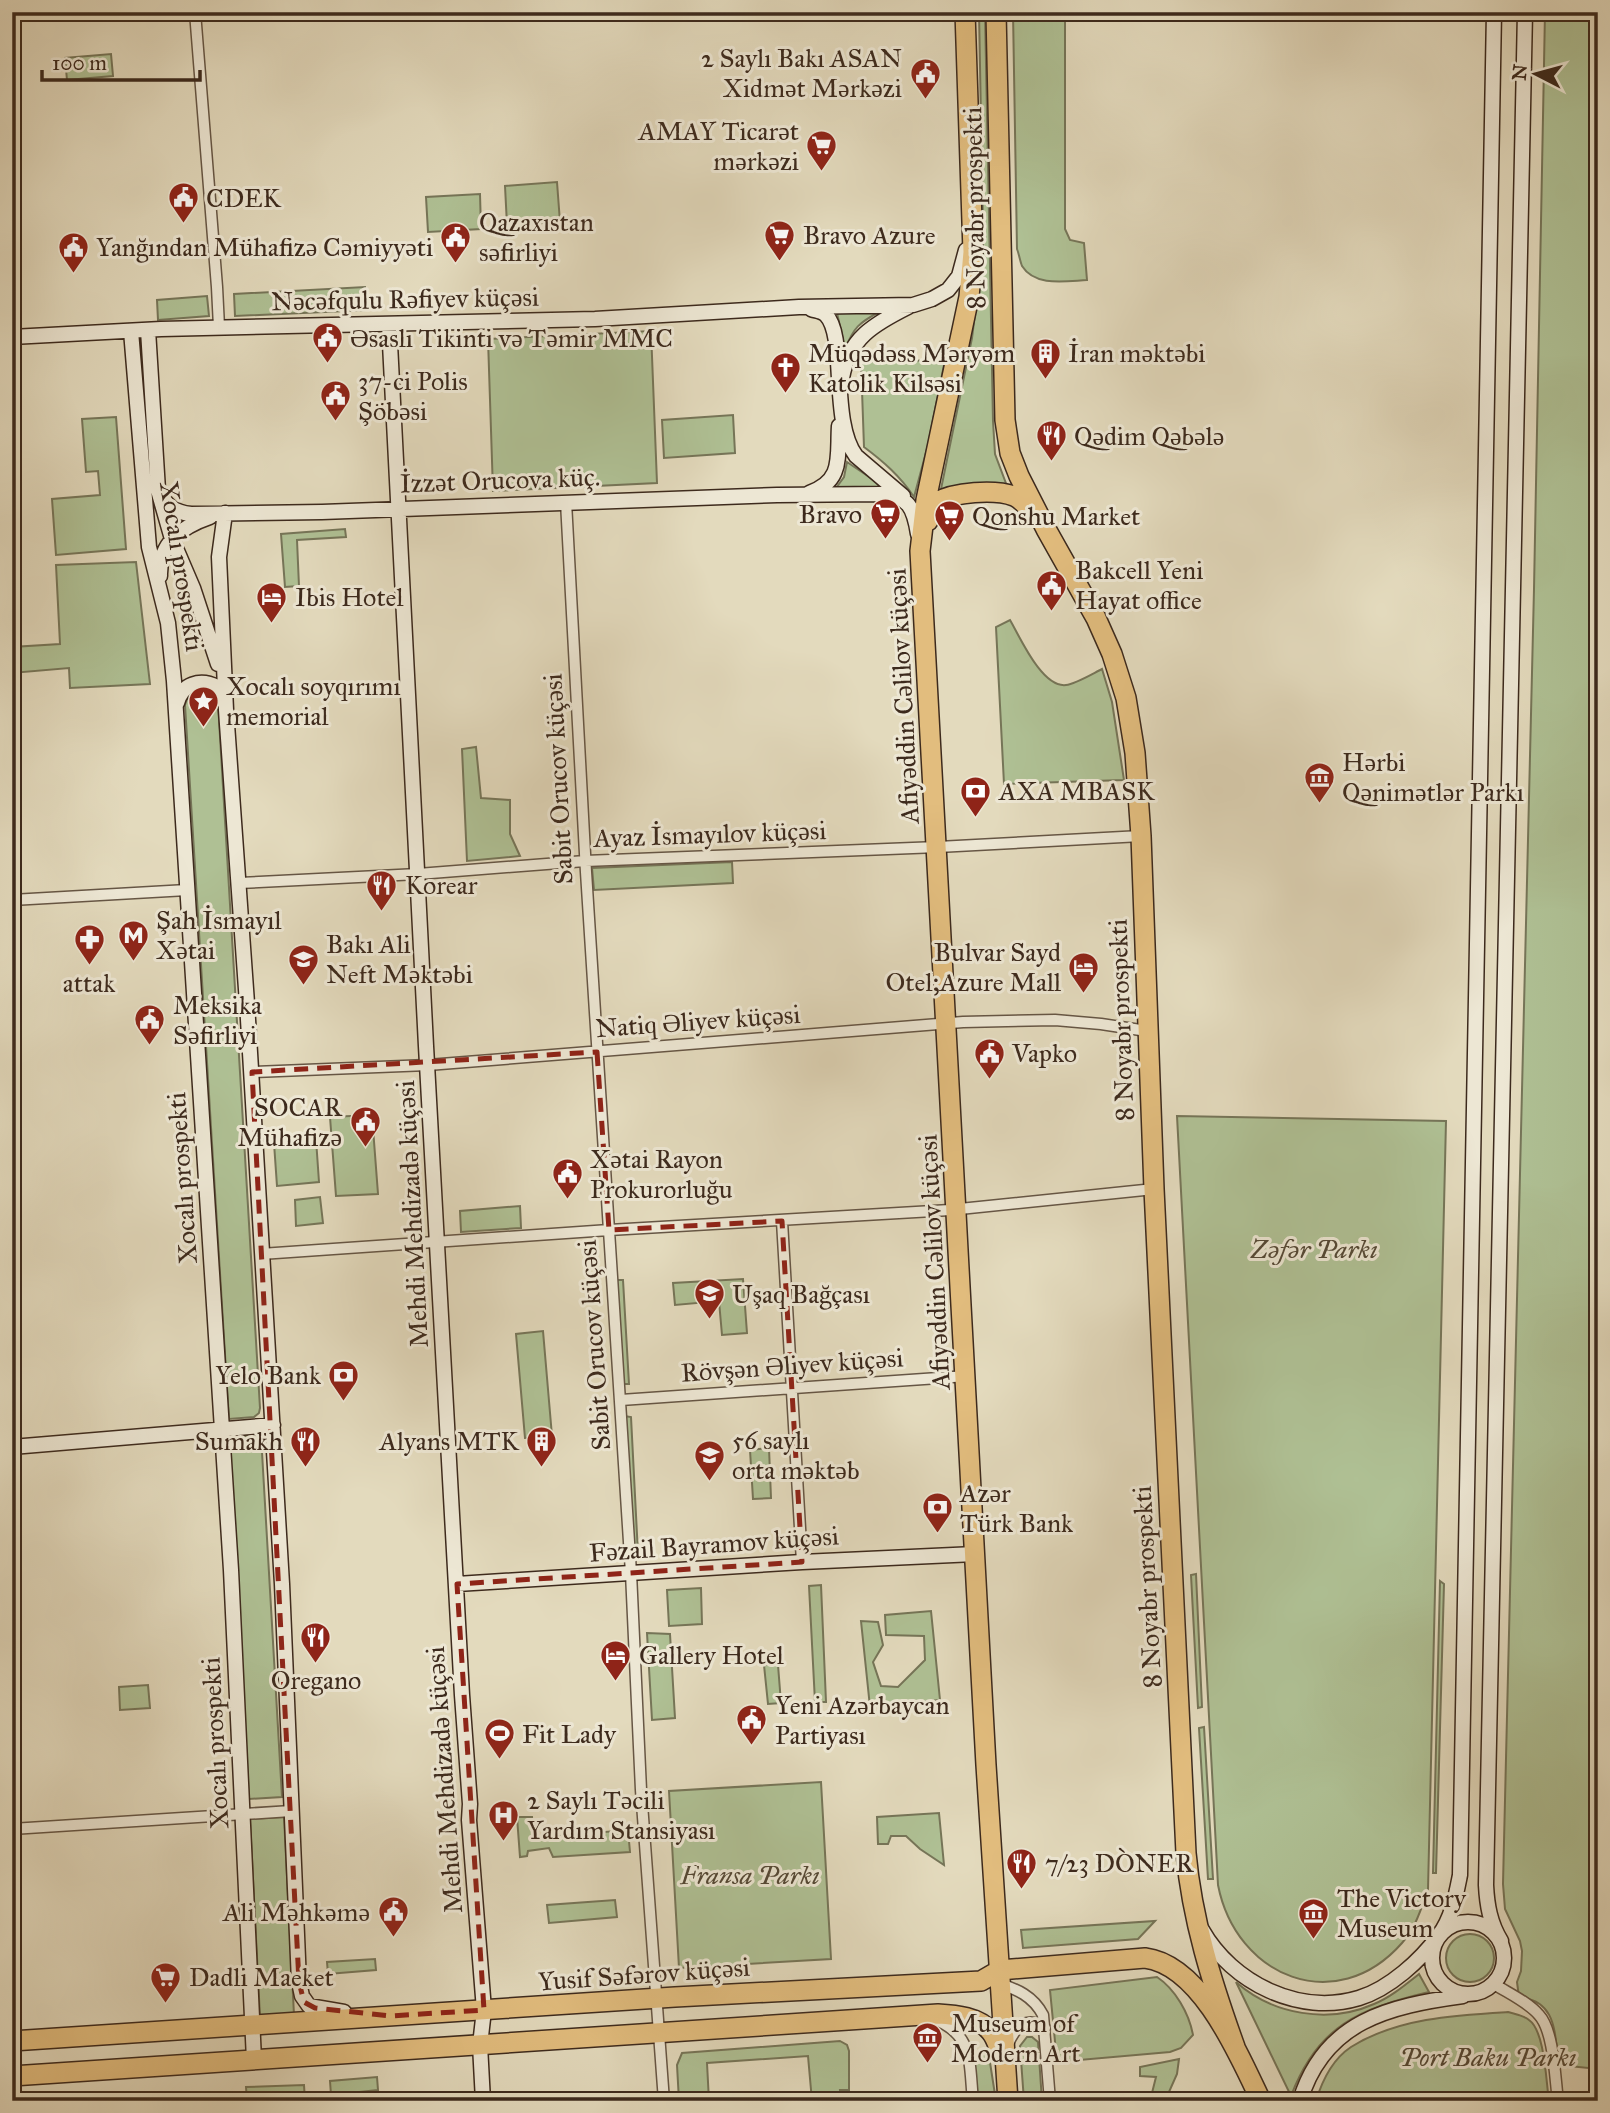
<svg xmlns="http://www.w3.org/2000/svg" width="1610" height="2113" font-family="'IM FELL Great Primer',serif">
  <rect width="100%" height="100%" fill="#e3dabd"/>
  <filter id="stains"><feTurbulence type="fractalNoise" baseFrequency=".00286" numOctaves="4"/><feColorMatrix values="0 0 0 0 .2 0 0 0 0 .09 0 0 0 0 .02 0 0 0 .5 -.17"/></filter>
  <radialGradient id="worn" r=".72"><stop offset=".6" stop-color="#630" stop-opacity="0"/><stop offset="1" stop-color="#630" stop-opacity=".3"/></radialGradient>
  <path fill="#afc094" stroke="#767558" stroke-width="2" d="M979,12h6l8,409 2,33 12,32 -66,3 31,-151 9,-73 2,-38z
    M1013,12h52v217l5,11 14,3 3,37c-21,1 -52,7 -65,-14 -2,-5 -3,-12 -5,-17z
    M1545,12h53v2057l-39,-4c-5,-31 -1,-64 -40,-68l-2,-15 4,-11 1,-20 -2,-10 -15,-32 -2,-25 31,-1295z
    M111,54l2,22 -46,4 -2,-22z
    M557,182l3,40 -53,3 -2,-39z
    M480,194l1,35 -53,3 -2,-35z
    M365,287l2,23 -132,6 -1,-22z
    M207,296l2,20 -51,4 -1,-20z
    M879,312c-20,11 -25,15 -34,37l-8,-36z
    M651,331l6,152 -164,8 -5,-152z
    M945,360l-17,85 -14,52c-14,-21 -30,-35 -50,-50l-3,-85z
    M733,415l2,38 -71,5 -2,-38z
    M116,417l10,132 -70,6 -4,-56 48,-4 -2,-24 -12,1 -4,-53z
    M847,462l37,25 -48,1 8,-11z
    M345,529l1,8 -49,3 2,46 -14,1 -4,-53z
    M136,562l14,122 -80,4 -1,-20 -57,5v-26l48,-3 -4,-79z
    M1010,620c10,17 32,68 56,65 9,-1 26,-11 36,-16l10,33 12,78 -120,4 -8,-157z
    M201,692l7,1 10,10 42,705 -1,5 -5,4 -25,2 -44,-714 2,-6z
    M476,747l5,51 29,2v34l10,22 -53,5 -5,-112z
    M732,862l1,21 -139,7 -2,-22z
    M372,1115l6,79 -42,2 -6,-79z
    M1177,1116l269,5 -18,769c-7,19 -12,37 -26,53 -66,75 -166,34 -184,-58z
    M316,1139l3,43 -42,4 -3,-43z
    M320,1197l3,26 -27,3 -1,-26z
    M520,1206l1,22 -60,4 -1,-21z
    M743,1279l4,54 -25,2 -3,-34 -44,4 -2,-22z
    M615,1280h8l6,104h-7z
    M543,1331l9,105 -27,2 -9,-104z
    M624,1416l7,1 7,137h-5z
    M261,1435l21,362 -33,2 -20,-362z
    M769,1448l2,50 -18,1 -3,-49z
    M1196,1574l6,133 -4,1 -7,-133z
    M1440,1581l4,3 -8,289h-3z
    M821,1585l5,117h-11l-6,-116z
    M701,1588l1,36 -33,2 -2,-36z
    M931,1611l9,89 -70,7 -9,-86 17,1 5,23 -10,17 8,24 17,1 27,-27 -1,-24 -38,-1 -1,-20z
    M647,1633l23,1 5,84 -23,2z
    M764,1665h14l3,38 -13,1z
    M148,1685l2,23 -30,2 -1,-23z
    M1204,1727l9,152h-5l-9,-151z
    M821,1782l10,177 -152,9 -10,-177z
    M939,1813l5,52 -24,-16 -14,-13h-15l-3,8h-10l-1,-27z
    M284,1817l10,198 -34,2 -10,-198z
    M517,1817h15l1,21 95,-8 2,22 -77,5 -4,-9 -21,3 -1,5 -7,1z
    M615,1900l2,17 -68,6 -2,-18z
    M1155,1921l-17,18 -115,9 -2,-18z
    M1446 1958a24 24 0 1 1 48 0a24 24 0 1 1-48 0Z
    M375,1959l1,11 -48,4 -1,-12z
    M1419,1974l10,18c-70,17 -111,33 -138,104l-55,-114c37,33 93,42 138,22 17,-7 31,-19 45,-30z
    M1157,1977c18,12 32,36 36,58l-12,13 -11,4 -113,10 -7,-72z
    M1508,2012c7,2 15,3 21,8 16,11 17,62 20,81h-233c6,-20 17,-42 35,-54 46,-29 105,-32 157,-35z
    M1027,2037h5l6,5 4,59h-18l-4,-55z
    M840,2041l7,4 2,6v39h-9l1,11h-29l-4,-45 -101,7 2,38h-30l-2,-36 5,-12z
    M983,2049l6,7 7,45h-20l-4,-44z
    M1179,2059l-2,15 -12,27h-15l6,-24 -16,-1v-9z
    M377,2077l1,13 -47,5 -1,-14z
    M304,2085l1,16h-58l-1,-14z"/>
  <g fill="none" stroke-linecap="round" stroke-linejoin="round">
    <defs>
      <path id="street" d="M195,12l22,275 2,40
        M566,502l20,370 45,701 10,217 23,311
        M239,883l179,-9 167,-13 353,-14 203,-11
        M12,900l175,-10
        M252,1072l176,-7 535,-43 92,-2 46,4 46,7
        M782,1221l20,341
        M261,1254l348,-24 341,-20 204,-21
        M621,1400l346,-24
        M12,1829l279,-18
        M997,1983c20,6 36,13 46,32l7,86
        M1494,1984c14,9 34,18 45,31 15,16 16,64 19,86
        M931,2018c43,15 38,44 42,83
        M1008,2044c7,-17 19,-29 37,-16"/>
      <path id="secondary" d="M811,309c5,2 11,2 15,6 21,21 4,107 30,141l47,40
        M389,324l37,722 36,649 8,109 -1,16 15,190 -4,35 3,56
        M148,330l10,160 14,49 21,49 25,76
        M131,331l18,216 19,76 6,58 57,889 23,490
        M12,337l149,-8 434,-10 204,-12 114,-2 19,-6 16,-9 11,-14 7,-26
        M842,378c7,-40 32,-54 66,-71
        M158,490c8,16 16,22 33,24l131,-2 455,-17 104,-1c28,2 33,14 37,40
        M809,493c35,-12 28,-36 30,-67
        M225,513l-6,44 7,153 21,293 35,581 17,398 3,14 7,10 35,6
        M160,576c-1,-33 21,-49 50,-59
        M177,703c5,-19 23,-25 40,-16l7,15
        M12,1447l261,-22
        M457,1584l345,-22 173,-8
        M1432 1958a36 36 0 1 1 72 0a36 36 0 1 1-72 0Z
        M1202,1930c30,53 97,86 157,68 30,-9 62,-38 80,-63 13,-17 17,-40 21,-60l34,-1863
        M1501,1941c-11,-18 -14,-36 -15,-56l39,-1873
        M1300,2101c24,-80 89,-95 163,-105"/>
      <path id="highway" d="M965,12l8,240 -4,45 -43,203 -6,51 66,1214 22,336
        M996,12l9,408 5,33 9,23 27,53 50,89 16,36 14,44 9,55 6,83 13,353 32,664c6,67 26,130 49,194
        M928,521l9,-19c17,-10 57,-13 77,-6 8,3 14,12 20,19
        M12,2041l663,-44 306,-16 19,-11 145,-12c56,7 94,97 116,143
        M12,2076l926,-62c17,1 42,3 53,18 5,6 7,14 10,21"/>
    </defs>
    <use href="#street" stroke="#665645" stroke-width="13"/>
    <use href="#secondary" stroke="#3d2a1d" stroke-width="17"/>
    <use href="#highway" stroke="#3d2a1d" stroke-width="22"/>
    <use href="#street" stroke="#ede7d4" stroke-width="10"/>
    <use href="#secondary" stroke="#ede7d4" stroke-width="14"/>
    <use href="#highway" stroke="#e2bd7e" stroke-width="19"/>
  </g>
  <path fill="none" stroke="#8f2418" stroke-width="5" stroke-dasharray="14 9" stroke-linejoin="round" d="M597,1052l12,178 173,-9 20,341 -345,22 27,426 -93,6 -76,-8 -11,-6 -5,-20 -47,-910z"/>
  <defs>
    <symbol id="civic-pin" viewBox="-11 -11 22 30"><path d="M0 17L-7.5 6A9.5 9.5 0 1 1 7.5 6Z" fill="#8f2418" stroke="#ede7d4"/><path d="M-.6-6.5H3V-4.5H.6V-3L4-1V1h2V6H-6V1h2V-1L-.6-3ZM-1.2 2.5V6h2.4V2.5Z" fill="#fff"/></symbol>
    <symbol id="supermarket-pin" viewBox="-11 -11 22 30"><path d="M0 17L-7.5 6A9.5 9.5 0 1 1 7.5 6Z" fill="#8f2418" stroke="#ede7d4"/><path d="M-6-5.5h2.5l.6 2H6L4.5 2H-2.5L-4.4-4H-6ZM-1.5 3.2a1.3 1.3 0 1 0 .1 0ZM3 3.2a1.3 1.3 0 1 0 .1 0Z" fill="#fff"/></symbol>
    <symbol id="building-pin" viewBox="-11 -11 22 30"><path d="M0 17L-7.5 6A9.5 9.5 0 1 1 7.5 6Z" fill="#8f2418" stroke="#ede7d4"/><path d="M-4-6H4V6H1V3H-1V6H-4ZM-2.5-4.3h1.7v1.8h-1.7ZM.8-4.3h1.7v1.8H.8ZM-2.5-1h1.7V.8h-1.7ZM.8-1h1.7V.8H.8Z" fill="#fff"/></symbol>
    <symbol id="church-pin" viewBox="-11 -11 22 30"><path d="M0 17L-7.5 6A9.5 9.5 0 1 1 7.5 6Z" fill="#8f2418" stroke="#ede7d4"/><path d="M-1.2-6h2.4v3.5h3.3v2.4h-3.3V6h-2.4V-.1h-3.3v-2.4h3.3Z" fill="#fff"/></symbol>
    <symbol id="restaurant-pin" viewBox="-11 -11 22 30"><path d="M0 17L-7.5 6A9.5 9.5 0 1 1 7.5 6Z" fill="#8f2418" stroke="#ede7d4"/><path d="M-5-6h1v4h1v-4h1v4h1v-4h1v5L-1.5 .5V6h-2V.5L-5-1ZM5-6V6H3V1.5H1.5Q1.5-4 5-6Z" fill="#fff"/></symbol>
    <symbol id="hotel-pin" viewBox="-11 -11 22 30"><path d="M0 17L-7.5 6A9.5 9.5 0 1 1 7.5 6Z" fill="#8f2418" stroke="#ede7d4"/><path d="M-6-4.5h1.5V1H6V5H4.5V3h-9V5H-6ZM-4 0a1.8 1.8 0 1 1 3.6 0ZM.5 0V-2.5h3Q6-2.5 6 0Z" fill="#fff"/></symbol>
    <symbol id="sight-pin" viewBox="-11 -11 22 30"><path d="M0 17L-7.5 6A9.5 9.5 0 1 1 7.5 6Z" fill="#8f2418" stroke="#ede7d4"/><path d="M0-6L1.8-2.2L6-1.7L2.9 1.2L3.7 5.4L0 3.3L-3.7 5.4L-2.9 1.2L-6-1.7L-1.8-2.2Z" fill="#fff"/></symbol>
    <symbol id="museum-pin" viewBox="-11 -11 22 30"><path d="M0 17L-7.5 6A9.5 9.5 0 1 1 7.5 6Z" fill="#8f2418" stroke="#ede7d4"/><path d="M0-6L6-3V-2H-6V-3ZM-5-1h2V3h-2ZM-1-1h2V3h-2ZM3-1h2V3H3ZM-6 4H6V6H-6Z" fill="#fff"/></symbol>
    <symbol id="bank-pin" viewBox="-11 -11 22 30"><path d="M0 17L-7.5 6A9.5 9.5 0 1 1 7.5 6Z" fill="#8f2418" stroke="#ede7d4"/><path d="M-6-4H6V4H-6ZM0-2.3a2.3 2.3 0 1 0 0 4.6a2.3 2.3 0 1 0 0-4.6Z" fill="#fff"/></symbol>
    <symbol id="metro-pin" viewBox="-11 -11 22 30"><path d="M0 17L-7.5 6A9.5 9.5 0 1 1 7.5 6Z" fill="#8f2418" stroke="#ede7d4"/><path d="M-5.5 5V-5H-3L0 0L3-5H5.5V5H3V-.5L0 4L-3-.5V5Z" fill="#fff"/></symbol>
    <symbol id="pharmacy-pin" viewBox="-11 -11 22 30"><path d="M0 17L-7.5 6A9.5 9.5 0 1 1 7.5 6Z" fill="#8f2418" stroke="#ede7d4"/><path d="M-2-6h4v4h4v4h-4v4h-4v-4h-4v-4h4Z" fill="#fff"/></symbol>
    <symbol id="university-pin" viewBox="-11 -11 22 30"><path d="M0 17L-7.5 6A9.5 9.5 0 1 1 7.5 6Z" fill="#8f2418" stroke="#ede7d4"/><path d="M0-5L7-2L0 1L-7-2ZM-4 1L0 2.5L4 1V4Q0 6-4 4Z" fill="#fff"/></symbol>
    <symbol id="school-pin" viewBox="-11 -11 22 30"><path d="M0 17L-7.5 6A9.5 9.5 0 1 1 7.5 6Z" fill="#8f2418" stroke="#ede7d4"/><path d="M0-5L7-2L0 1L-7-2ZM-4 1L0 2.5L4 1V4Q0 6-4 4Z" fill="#fff"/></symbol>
    <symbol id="stadium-pin" viewBox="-11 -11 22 30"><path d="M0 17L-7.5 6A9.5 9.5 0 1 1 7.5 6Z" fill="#8f2418" stroke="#ede7d4"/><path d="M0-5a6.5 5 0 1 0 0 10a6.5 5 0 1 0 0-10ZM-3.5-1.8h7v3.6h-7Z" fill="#fff"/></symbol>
    <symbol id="hospital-pin" viewBox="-11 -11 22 30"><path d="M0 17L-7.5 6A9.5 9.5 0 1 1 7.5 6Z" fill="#8f2418" stroke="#ede7d4"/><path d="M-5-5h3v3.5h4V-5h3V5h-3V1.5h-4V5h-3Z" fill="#fff"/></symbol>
  </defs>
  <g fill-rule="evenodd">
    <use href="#civic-pin" x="908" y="56" width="35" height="47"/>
    <use href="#supermarket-pin" x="804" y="128" width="35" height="47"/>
    <use href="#civic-pin" x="166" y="180" width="35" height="47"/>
    <use href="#supermarket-pin" x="762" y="218" width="35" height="47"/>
    <use href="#civic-pin" x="438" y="220" width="35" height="47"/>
    <use href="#civic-pin" x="56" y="230" width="35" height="47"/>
    <use href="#civic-pin" x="310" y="320" width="35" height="47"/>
    <use href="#building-pin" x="1028" y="336" width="35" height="47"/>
    <use href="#church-pin" x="768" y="350" width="35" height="47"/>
    <use href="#civic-pin" x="318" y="378" width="35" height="47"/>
    <use href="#restaurant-pin" x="1034" y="418" width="35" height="47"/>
    <use href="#supermarket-pin" x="868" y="496" width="35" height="47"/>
    <use href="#supermarket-pin" x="932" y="498" width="35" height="47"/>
    <use href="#civic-pin" x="1034" y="568" width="35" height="47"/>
    <use href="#hotel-pin" x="254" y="580" width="35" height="47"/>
    <use href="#sight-pin" x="186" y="684" width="35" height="47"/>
    <use href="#museum-pin" x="1302" y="760" width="35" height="47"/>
    <use href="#bank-pin" x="958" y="774" width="35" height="47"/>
    <use href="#restaurant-pin" x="364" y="868" width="35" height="47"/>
    <use href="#metro-pin" x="116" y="918" width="35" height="47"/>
    <use href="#pharmacy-pin" x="72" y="922" width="35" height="47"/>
    <use href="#university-pin" x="286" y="942" width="35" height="47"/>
    <use href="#hotel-pin" x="1066" y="950" width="35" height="47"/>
    <use href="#civic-pin" x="132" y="1002" width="35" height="47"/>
    <use href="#civic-pin" x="972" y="1036" width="35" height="47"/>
    <use href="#civic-pin" x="348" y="1104" width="35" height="47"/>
    <use href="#civic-pin" x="550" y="1156" width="35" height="47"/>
    <use href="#school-pin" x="692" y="1276" width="35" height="47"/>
    <use href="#bank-pin" x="326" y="1358" width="35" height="47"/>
    <use href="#restaurant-pin" x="288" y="1424" width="35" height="47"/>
    <use href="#building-pin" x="524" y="1424" width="35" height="47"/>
    <use href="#school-pin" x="692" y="1438" width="35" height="47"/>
    <use href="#bank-pin" x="920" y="1490" width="35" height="47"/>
    <use href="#restaurant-pin" x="298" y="1620" width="35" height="47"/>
    <use href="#hotel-pin" x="598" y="1638" width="35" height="47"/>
    <use href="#civic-pin" x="734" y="1702" width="35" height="47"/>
    <use href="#stadium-pin" x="482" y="1716" width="35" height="47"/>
    <use href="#hospital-pin" x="486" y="1798" width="35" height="47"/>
    <use href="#restaurant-pin" x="1004" y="1846" width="35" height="47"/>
    <use href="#civic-pin" x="376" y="1894" width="35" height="47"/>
    <use href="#museum-pin" x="1296" y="1896" width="35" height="47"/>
    <use href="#supermarket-pin" x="148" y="1960" width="35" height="47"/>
    <use href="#museum-pin" x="910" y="2020" width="35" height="47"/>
  </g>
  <g text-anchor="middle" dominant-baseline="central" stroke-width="6" stroke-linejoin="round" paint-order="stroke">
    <g font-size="26" fill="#3d2a1d" stroke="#ede7d4" text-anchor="start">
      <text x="902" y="58" text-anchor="end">2 Saylı Bakı ASAN<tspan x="902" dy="30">Xidmət Mərkəzi</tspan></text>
      <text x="799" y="131" text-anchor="end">AMAY Ticarət<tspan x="799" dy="30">mərkəzi</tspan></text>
      <text x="206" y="198">CDEK</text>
      <text x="479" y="222">Qazaxıstan<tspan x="479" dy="30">səfirliyi</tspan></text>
      <text x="803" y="235">Bravo Azure</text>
      <text x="96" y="247">Yanğından Mühafizə Cəmiyyəti</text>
      <text x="350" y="338">Əsaslı Tikinti və Təmir MMC</text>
      <text x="808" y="353">Müqədəss Məryəm<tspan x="808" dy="30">Katolik Kilsəsi</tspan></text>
      <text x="1068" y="353">İran məktəbi</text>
      <text x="358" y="381">37-ci Polis<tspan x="358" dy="30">Şöbəsi</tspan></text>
      <text x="1074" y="436">Qədim Qəbələ</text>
      <text x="862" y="514" text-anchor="end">Bravo</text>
      <text x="972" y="516">Qonshu Market</text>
      <text x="1075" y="570">Bakcell Yeni<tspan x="1075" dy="30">Hayat office</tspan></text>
      <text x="295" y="597">Ibis Hotel</text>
      <text x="226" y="686">Xocalı soyqırımı<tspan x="226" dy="30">memorial</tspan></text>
      <text x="1342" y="762">Hərbi<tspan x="1342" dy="30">Qənimətlər Parkı</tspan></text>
      <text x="999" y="791">AXA MBASK</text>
      <text x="405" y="885">Korear</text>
      <text x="156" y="920">Şah İsmayıl<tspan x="156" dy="30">Xətai</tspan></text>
      <text x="326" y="944">Bakı Ali<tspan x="326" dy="30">Neft Məktəbi</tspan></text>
      <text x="1061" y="952" text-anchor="end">Bulvar Sayd<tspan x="1061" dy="30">Otel;Azure Mall</tspan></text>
      <text x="89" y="983" text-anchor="middle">attak</text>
      <text x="173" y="1005">Meksika<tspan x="173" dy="30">Səfirliyi</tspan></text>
      <text x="1012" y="1053">Vapko</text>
      <text x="342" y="1107" text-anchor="end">SOCAR<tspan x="342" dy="30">Mühafizə</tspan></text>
      <text x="590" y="1159">Xətai Rayon<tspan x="590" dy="30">Prokurorluğu</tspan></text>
      <text x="732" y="1294">Uşaq Bağçası</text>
      <text x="321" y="1375" text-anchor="end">Yelo Bank</text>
      <text x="732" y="1440">56 saylı<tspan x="732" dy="30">orta məktəb</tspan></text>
      <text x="283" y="1441" text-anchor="end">Sumakh</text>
      <text x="519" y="1441" text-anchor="end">Alyans MTK</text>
      <text x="960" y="1493">Azәr<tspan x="960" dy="30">Türk Bank</tspan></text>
      <text x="639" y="1655">Gallery Hotel</text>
      <text x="316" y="1680" text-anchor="middle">Oregano</text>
      <text x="775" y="1705">Yeni Azərbaycan<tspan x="775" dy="30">Partiyası</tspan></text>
      <text x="522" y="1734">Fit Lady</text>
      <text x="527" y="1800">2 Saylı Təcili<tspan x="527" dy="30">Yardım Stansiyası</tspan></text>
      <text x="1045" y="1863">7/23 DÒNER</text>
      <text x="1337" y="1898">The Victory<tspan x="1337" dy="30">Museum</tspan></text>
      <text x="370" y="1912" text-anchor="end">Ali Məhkəmə</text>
      <text x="189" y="1977">Dadli Maeket</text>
      <text x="951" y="2023">Museum of<tspan x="951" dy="30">Modern Art</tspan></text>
    </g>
    <g font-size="26" fill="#3d2a1d" stroke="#ede7d4">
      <text transform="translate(974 208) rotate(-91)">8 Noyabr prospekti</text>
      <text transform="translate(405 299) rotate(-1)">Nəcəfqulu Rəfiyev küçəsi</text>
      <text transform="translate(500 480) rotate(-2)">İzzət Orucova küç.</text>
      <text transform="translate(182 566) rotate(81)">Xocalı prospekti</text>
      <text transform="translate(903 696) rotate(-93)">Afiyəddin Cəlilov küçəsi</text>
      <text transform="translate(558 779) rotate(-93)">Sabit Orucov küçəsi</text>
      <text transform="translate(710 834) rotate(-2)">Ayaz İsmayılov küçəsi</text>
      <text transform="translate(1121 1020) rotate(-92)">8 Noyabr prospekti</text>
      <text transform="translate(698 1021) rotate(-4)">Natiq Əliyev küçəsi</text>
      <text transform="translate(182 1178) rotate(-94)">Xocalı prospekti</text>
      <text transform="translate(412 1214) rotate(-93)">Mehdi Mehdizadə küçəsi</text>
      <text transform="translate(934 1262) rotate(-93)">Afiyəddin Cəlilov küçəsi</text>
      <text transform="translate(594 1345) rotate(-94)">Sabit Orucov küçəsi</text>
      <text transform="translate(792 1365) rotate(-4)">Rövşən Əliyev küçəsi</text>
      <text transform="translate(714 1544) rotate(-4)">Fəzail Bayramov küçəsi</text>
      <text transform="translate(1147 1587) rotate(-93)">8 Noyabr prospekti</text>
      <text transform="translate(215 1743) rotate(-93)">Xocalı prospekti</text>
      <text transform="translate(444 1780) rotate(-94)">Mehdi Mehdizadə küçəsi</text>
      <text transform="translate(644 1974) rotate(-4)">Yusif Səfərov küçəsi</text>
    </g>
    <g font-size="26" font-style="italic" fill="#544835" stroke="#ede7d4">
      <text x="1314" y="1249">Zəfər Parkı</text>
      <text x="750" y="1875">Fransa Parkı</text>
      <text x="1488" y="2057">Port Baku Parkı</text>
    </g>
  </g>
  <rect width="1610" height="2113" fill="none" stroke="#e3dabd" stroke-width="42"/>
  <rect x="14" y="14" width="1582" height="2085" fill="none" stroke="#3d2a1d" stroke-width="3.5"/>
  <rect x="21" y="21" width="1568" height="2071" fill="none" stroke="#3d2a1d" stroke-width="2"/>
  <g transform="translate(1536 74) rotate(276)" stroke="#ede7d4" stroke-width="5" paint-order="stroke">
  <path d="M0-5L12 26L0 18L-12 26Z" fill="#3d2a1d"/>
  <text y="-10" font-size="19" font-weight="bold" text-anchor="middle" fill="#3d2a1d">N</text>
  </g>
  <path d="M42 70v10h158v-10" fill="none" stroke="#3d2a1d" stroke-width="3.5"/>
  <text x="52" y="70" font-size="21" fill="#3d2a1d" stroke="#ede7d4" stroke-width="5" paint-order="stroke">100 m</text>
  <rect width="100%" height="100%" filter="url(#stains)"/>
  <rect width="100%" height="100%" fill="url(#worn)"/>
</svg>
